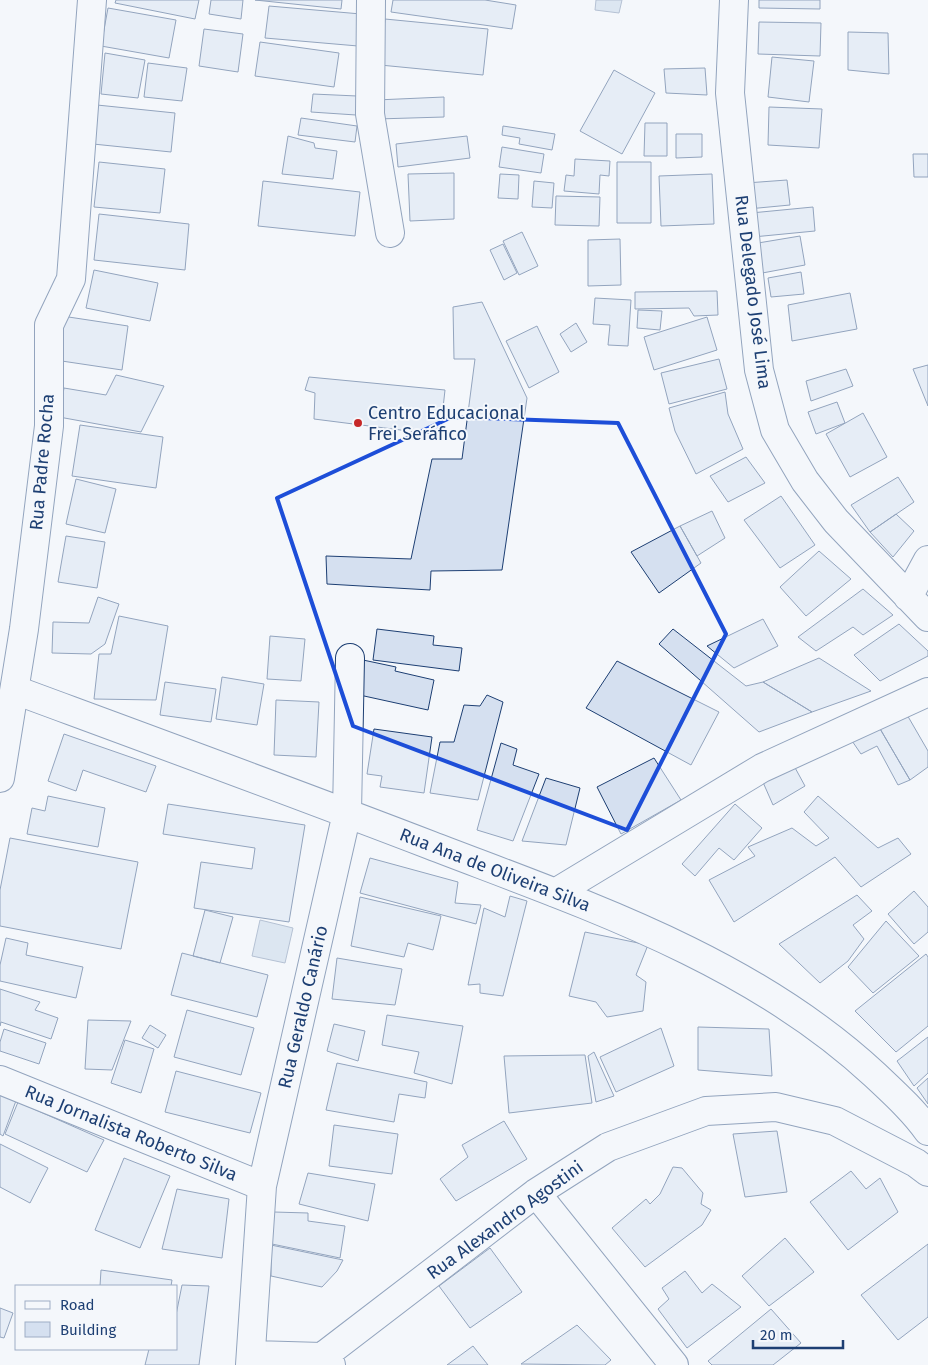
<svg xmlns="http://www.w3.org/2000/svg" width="928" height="1365" font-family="'Fira Sans',sans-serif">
  <rect width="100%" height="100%" fill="#f4f7fb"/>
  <path fill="#bed0e5" stroke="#687fa3" d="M596,0h26l-3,13 -24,-3z
    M260,920l33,8 -8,35 -33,-7z"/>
  <path fill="#d5e0f0" stroke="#1d3f73" d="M116,0h83l-4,19 -80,-16z
    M211,0h32l-2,19 -32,-5z
    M255,0h87l-1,9z
    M393,0h92l31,5 -4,24 -121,-17z
    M759,0h61v9l-61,-1z
    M269,6l92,8 -3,32 -93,-8z
    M108,8l68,12 -7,38 -68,-12z
    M385,19l103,10 -5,46 -103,-10z
    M759,22l62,1 -1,33 -62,-2z
    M204,29l39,5 -5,38 -39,-6z
    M848,32l40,1 1,41 -41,-4z
    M260,42l79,11 -5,34 -79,-11z
    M105,53l40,7 -7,38 -37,-4z
    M772,57l42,4 -5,41 -41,-5z
    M148,63l39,5 -5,33 -38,-4z
    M705,68l2,27 -41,-2 -2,-24z
    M614,70l41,23 -33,61 -42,-23z
    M313,94l44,2 -1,19 -45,-3z
    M444,97v20l-67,2 -1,-19z
    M97,105l78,8 -4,39 -78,-8z
    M769,107l53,2 -3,39 -51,-3z
    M301,118l56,8 -2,16 -57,-7z
    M645,123h22v33h-23z
    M503,126l52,8 -3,16 -33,-6 1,-6 -18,-3z
    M676,134h26v23l-26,1z
    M288,136l26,7 1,5 22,3 -4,28 -51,-5z
    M467,136l3,22 -72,9 -2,-23z
    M502,147l42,7 -3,19 -42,-6z
    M913,154h15v23h-14z
    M575,159l35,2 -1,15 -9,-1 -1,19 -35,-3 2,-16 8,1z
    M99,162l66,7 -5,44 -66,-6z
    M617,162h34v61h-34z
    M454,173v46l-44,2 -2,-47z
    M500,174l19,1 -1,24 -20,-1z
    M712,174l2,50 -53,2 -2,-50z
    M787,180l3,25 -42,4 -2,-26z
    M263,181l97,11 -5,44 -97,-10z
    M534,181l20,2 -2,25 -20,-1z
    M556,196l44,1 -1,29 -44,-1z
    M813,207l2,24 -62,6 -2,-24z
    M99,214l90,10 -4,46 -91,-10z
    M522,232l16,34 -19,9 -16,-34z
    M800,236l5,29 -48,9 -5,-30z
    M620,239l1,46 -33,1v-46z
    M503,244l14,29 -13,7 -14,-30z
    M94,270l64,13 -8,38 -64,-13z
    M801,272l3,22 -33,3 -3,-19z
    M717,291l1,24 -24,1 -5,-8 -54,1v-17z
    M850,293l7,36 -65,12 -4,-36z
    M595,298l36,2 -3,46 -20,-1 2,-20 -17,-1z
    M482,302l45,96 -25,172 -71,1 -1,19 -103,-6 -1,-28 85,3 21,-100h30l13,-100h-21l-1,-52z
    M638,310l24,1 -2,19 -23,-2z
    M62,316l66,10 -6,44 -67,-10z
    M707,317l10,33 -63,20 -10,-33z
    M576,323l11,19 -16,10 -11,-18z
    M537,326l22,46 -30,16 -23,-47z
    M719,359l8,30 -58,15 -8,-31z
    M928,365v41l-15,-37z
    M846,369l7,17 -42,15 -5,-20z
    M116,375l48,11 -23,46 -82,-15 5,-29 42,7z
    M309,377l136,13 -5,45 -126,-16 1,-26 -10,-3z
    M725,392l3,22 15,35 -47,25 -21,-43 -6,-23z
    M837,402l8,21 -29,11 -8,-22z
    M863,413l24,44 -37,20 -24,-43z
    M80,425l83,12 -7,51 -84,-12z
    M746,457l19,26 -37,19 -18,-26z
    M898,477l16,25 -44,30 -19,-27z
    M76,479l40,10 -11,44 -39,-9z
    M781,496l34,49 -35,23 -36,-48z
    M712,511l13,27 -28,18 -17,-30z
    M896,514l18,17 -21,26 -23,-25z
    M680,526l21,37 -42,30 -28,-41z
    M66,536l39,6 -8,46 -39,-6z
    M819,551l32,28 -45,37 -26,-29z
    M863,589l30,26 -30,20 -10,-8 -37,24 -18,-14z
    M98,597l21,7 -14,40 -14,10 -39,-1 1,-31 36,1z
    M119,616l49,10 -12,74 -62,-1 5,-45h12z
    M763,619l15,27 -44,22 -27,-22z
    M899,624l29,27v5l-48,25 -26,-26z
    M377,629l57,7 -1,9 29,3 -3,23 -86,-11z
    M673,629l73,57 17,-4 49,30 -53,20 -100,-88z
    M270,636l35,3 -4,42 -34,-2z
    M819,658l52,33 -59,21 -49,-30z
    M363,660l33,7 -1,4 39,9 -6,30 -73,-16z
    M617,661l102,51 -28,53 -105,-57z
    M222,677l42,7 -7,41 -41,-6z
    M165,682l51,7 -5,33 -51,-7z
    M487,695l16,7 -25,98 -48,-7 10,-51h14l10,-37 16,1z
    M276,700l43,2 -3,55 -42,-2z
    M906,713l22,38v16l-18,13 -31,-53z
    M879,727l31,53 -12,5 -21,-39 -16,8 -11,-16z
    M374,729l58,8 -8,56 -44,-6 2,-11 -15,-2z
    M64,734l92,32 -10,26 -63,-22 -7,21 -28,-10z
    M501,743l16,6 -4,16 26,9 -26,67 -36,-11z
    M654,758l27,42 -60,34 -24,-47z
    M793,764l12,22 -32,19 -11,-25z
    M546,778l34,10 -14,57 -44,-4z
    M48,796l57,12 -7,39 -71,-13 5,-26 13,3z
    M818,796l60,52 20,-10 13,16 -50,33 -26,-30 -101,65 -25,-42 46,-24 -7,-9 44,-19 24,18 13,-8 -25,-26z
    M168,804l137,21 -16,97 -95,-14 7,-46 51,7 3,-21 -92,-14z
    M735,804l27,24 -28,32 -15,-12 -24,28 -13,-12z
    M10,838l128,24 -17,87 -121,-23v-36z
    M370,858l88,24 -3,21 26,2 -5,19 -116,-31z
    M914,891l14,16v25l-14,12 -26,-30z
    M857,895l15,16 -19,14 11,14 -16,22 -28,22 -41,-39z
    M510,896l17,5 -24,95 -23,-3v-9l-12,1 16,-77 21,9z
    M360,897l81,19 -8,34 -25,-7 -4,14 -53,-11z
    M205,910l28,7 -13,46 -27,-7z
    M886,921l33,35 -46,37 -25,-26z
    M585,932l63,13 -12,30 10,7 -3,29 -36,6 -11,-15 -27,-6z
    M6,938l22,5 -2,12 57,12 -7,31 -76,-17v-16z
    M182,953l86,22 -11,42 -86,-22z
    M926,954l2,3v69l-32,26 -41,-41z
    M337,958l65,11 -7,36 -63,-6z
    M0,989l40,13 -5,8 23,8 -7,21 -50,-17 -1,4z
    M187,1010l67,18 -13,47 -67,-18z
    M387,1015l76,11 -11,58 -38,-11 5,-21 -37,-7z
    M88,1020l43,1 -19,49 -27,-1z
    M334,1024l31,7 -7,30 -31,-10z
    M150,1025l16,10 -8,13 -16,-10z
    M698,1027l71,2 3,47 -74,-6z
    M661,1028l13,38 -58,26 -16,-35z
    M4,1029l42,14 -7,21 -39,-13v-9z
    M928,1037v36l-14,13 -17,-25z
    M125,1040l29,9 -13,44 -30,-10z
    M594,1052l20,44 -18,6 -8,-46z
    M585,1055l7,48 -83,10 -5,-57z
    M337,1063l90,19 -2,16 -26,-4 -5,28 -68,-12z
    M176,1071l85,22 -11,40 -85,-21z
    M928,1078v26l-11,-16z
    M0,1092l17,6 -14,38 -3,-2z
    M18,1102l86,38 -17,32 -82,-38z
    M504,1121l23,38 -71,42 -16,-22 28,-22 -6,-12z
    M334,1125l64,9 -6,40 -63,-8z
    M777,1131l10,61 -42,5 -12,-63z
    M0,1144l48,24 -18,35 -30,-16z
    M124,1158l46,18 -30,72 -45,-18z
    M673,1167l9,1 21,25 -2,11 10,6 -9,15 -57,42 -33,-39 34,-29 4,5 10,-10z
    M851,1171l15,18 14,-11 18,34 -50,38 -38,-48z
    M308,1173l67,11 -7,37 -69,-17z
    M177,1189l52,10 -7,59 -60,-9z
    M274,1212l34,1v8l37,5 -5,32 -73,-15z
    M785,1238l29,34 -45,34 -27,-30z
    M928,1244v73l-30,23 -37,-45z
    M271,1245l72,15 -6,11 -15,16 -51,-11z
    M490,1248l32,44 -52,36 -31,-42z
    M101,1270l71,10 -1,6h-71z
    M685,1271l17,22 10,-9 29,23 -54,41 -29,-39 11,-10 -7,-11z
    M182,1285l27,1 -10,79h-54l4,-16h27v-34z
    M0,1308l13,5 -9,25 -4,-1z
    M771,1309l30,34 -28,22h-61l-4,-4z
    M577,1325l34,35 -6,5 -84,-1z
    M473,1346l15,19h-41z"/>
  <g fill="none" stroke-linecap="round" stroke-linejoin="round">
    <defs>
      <path id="minor" d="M371,0l-1,114 20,119
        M734,0l-4,93 29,277 16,60 30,51 31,40 92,96
        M908,597l20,-37
        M15,690c138,51 277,102 415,155 156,60 320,114 445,230 19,18 38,35 53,56
        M555,893l207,-125 166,-76
        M0,1080l262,106
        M536,1193l138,172
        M251,1355l71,2 9,8
        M322,1357l214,-164 72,-46 98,-36 70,-4 59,14 81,42 12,9
        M250,1365l12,-179 85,-373 3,-155"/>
      <path id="trunk" d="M0,778l24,-149 25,-203v-101l22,-46 21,-279"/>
    </defs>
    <use href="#minor" stroke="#1d3f73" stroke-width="30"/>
    <use href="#trunk" stroke="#1d3f73" stroke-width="30"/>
    <use href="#minor" stroke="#f4f7fb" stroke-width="28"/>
    <use href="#trunk" stroke="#f4f7fb" stroke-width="28"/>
  </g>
  <path d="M0 0H928V1365H0ZM452,417l166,6 108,211 -99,196 -274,-104 -76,-228z" fill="#f4f7fb" fill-opacity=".55" fill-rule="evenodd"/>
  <path fill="none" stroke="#1d4ed8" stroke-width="4" stroke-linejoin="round" d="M452,417l166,6 108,211 -99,196 -274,-104 -76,-228z"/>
  <circle fill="#c62828" stroke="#f4f7fb" stroke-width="2" cx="358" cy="423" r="5"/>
  <g text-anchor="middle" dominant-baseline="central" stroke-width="4" stroke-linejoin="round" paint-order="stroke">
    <g font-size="18" fill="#1d3f73" stroke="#f4f7fb">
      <text transform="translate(753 292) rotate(83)">Rua Delegado José Lima</text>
      <text transform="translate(42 462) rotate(-85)">Rua Padre Rocha</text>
      <text transform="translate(495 870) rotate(21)">Rua Ana de Oliveira Silva</text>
      <text transform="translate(303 1007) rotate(-77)">Rua Geraldo Canário</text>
      <text transform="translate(131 1133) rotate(22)">Rua Jornalista Roberto Silva</text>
      <text transform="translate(505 1220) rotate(-36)">Rua Alexandro Agostini</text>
    </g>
    <g font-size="18" fill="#1d3f73" stroke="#f4f7fb" text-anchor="start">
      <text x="368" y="413">Centro Educacional<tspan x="368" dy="21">Frei Seráfico</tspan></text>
    </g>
  </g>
  <rect x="15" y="1285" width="162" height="65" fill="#f4f7fb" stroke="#9eadc5"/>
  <rect x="25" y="1301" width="25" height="8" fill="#f4f7fb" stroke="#9eadc5"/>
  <text x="60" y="1310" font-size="15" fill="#1d3f73">Road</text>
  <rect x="25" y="1322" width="25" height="15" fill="#d5e0f0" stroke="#9eadc5"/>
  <text x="60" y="1335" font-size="15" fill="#1d3f73">Building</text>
  <path d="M753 1340v8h90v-8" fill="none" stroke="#1d3f73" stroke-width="2.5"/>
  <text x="760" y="1340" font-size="15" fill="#1d3f73" stroke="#f4f7fb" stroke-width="4" paint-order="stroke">20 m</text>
</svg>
